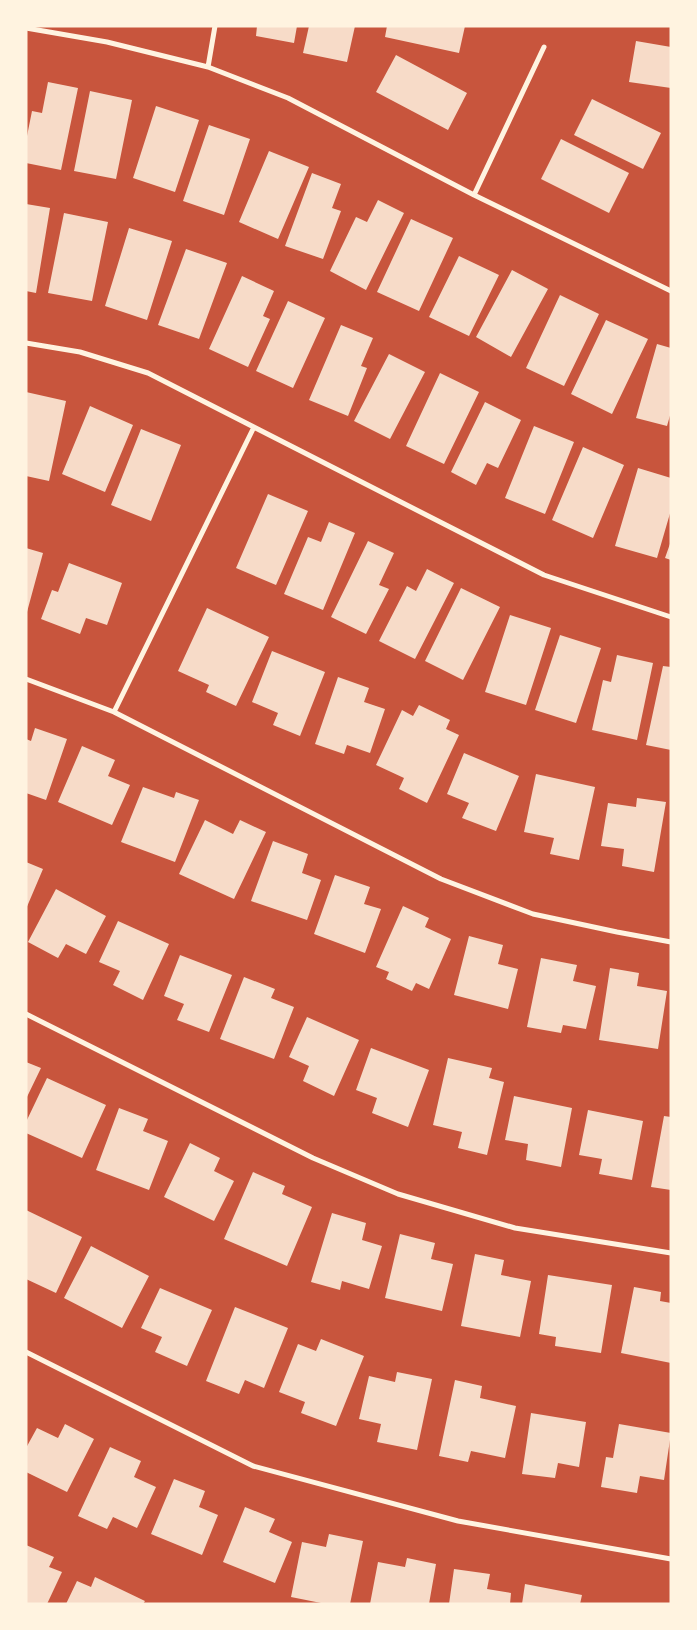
<svg xmlns="http://www.w3.org/2000/svg" width="697" height="1630" font-family="Manrope,sans-serif">
  <rect width="100%" height="100%" fill="#c8553d"/>
  <path fill="#f7dbc8" d="M257,26h40l-3,17 -38,-7z
    M309,26h46l-8,36 -44,-9z
    M387,26h78l-6,27 -74,-16z
    M636,41l35,6v41l-42,-6z
    M396,55l71,38 -19,37 -72,-38z
    M48,82l30,6 -17,82 -35,-7v-22l6,-30 10,2z
    M90,91l42,9 -16,79 -42,-8z
    M592,99l69,34 -18,36 -69,-34z
    M156,106l43,14 -24,72 -42,-14z
    M209,125l41,14 -26,76 -41,-14z
    M561,139l68,34 -20,40 -68,-34z
    M269,151l40,16 -31,72 -39,-17z
    M312,173l29,11 -9,24 9,3 -18,48 -38,-13z
    M378,200l26,13 -38,77 -36,-19 26,-54 11,5z
    M26,204l24,4 -14,85 -10,-2z
    M64,213l44,9 -16,79 -44,-8z
    M411,219l42,19 -34,73 -42,-19z
    M129,228l43,13 -25,79 -42,-14z
    M186,249l41,14 -28,76 -41,-14z
    M459,256l40,19 -30,61 -40,-19z
    M512,270l36,19 -37,68 -35,-20z
    M242,276l32,15 -11,25 7,3 -22,48 -39,-18z
    M560,295l39,19 -35,72 -38,-18z
    M288,301l37,17 -32,70 -37,-17z
    M606,320l42,19 -36,75 -41,-20z
    M341,325l32,13 -12,28 6,2 -19,48 -39,-16z
    M657,344l14,4v64l-4,14 -31,-8z
    M389,354l36,18 -35,67 -36,-18z
    M440,373l39,19 -35,72 -38,-18z
    M26,392l40,9 -17,80 -23,-5z
    M485,402l36,18 -23,48 -11,-5 -11,22 -25,-13z
    M90,406l43,19 -28,67 -43,-18z
    M534,426l40,16 -29,72 -40,-16z
    M141,429l40,16 -30,76 -40,-16z
    M583,447l41,18 -31,73 -41,-18z
    M638,468l33,10v32l-14,48 -42,-12z
    M268,494l40,17 -32,74 -40,-17z
    M329,522l26,11 -32,77 -39,-16 24,-57 13,5z
    M368,541l26,12 -15,32 10,4 -23,45 -35,-17z
    M671,541v19l-6,-2z
    M26,548l17,5 -16,59h-1z
    M69,563l53,20 -15,42 -21,-7 -6,16 -39,-15 11,-29 6,2z
    M427,569l27,14 -39,76 -36,-18 28,-55 9,5z
    M461,588l39,19 -37,73 -38,-19z
    M207,608l62,29 -33,69 -30,-14 3,-7 -31,-14z
    M510,615l41,13 -25,77 -41,-13z
    M560,635l41,13 -25,75 -41,-13z
    M272,651l53,21 -25,64 -27,-11 5,-12 -26,-11z
    M617,655l36,8 -16,77 -45,-10 11,-50 8,2z
    M663,666l8,1v83l-25,-5z
    M338,677l31,11 -5,14 21,7 -15,44 -23,-8 -3,9 -29,-10z
    M419,705l31,15 -4,9 13,6 -32,68 -28,-14 5,-11 -28,-13 26,-55 11,6z
    M35,728l32,11 -21,61 -20,-7v-54l5,2z
    M82,746l33,14 -7,16 22,9 -18,40 -54,-23z
    M464,753l55,23 -23,55 -34,-13 7,-15 -22,-9z
    M536,774l59,13 -16,73 -29,-6 4,-16 -30,-6z
    M143,787l31,11 2,-6 23,8 -24,62 -54,-20z
    M637,798l29,4 -12,70 -32,-6 2,-17 -23,-3 7,-43 28,4z
    M205,820l28,14 7,-14 26,12 -32,67 -55,-25z
    M273,841l35,13 -6,19 19,7 -14,40 -56,-19z
    M26,862l17,7 -17,40z
    M335,875l35,12 -6,17 17,5 -16,44 -51,-19z
    M56,889l50,27 -20,38 -20,-10 -8,14 -30,-16z
    M403,906l26,12 -4,9 26,12 -22,50 -13,-6 -4,8 -26,-12 3,-7 -13,-5z
    M118,921l51,23 -26,56 -30,-15 7,-14 -21,-9z
    M469,936l34,9 -5,19 20,5 -10,40 -54,-14z
    M180,955l52,20 -23,57 -32,-12 7,-16 -20,-8z
    M541,958l36,7 -4,16 23,5 -10,43 -23,-4 -2,8 -34,-6z
    M610,968l29,5 -2,13 30,5 -9,58 -59,-9z
    M244,977l31,12 -4,9 23,9 -20,52 -54,-20z
    M307,1017l52,23 -25,56 -31,-15 6,-15 -20,-9z
    M371,1048l58,22 -21,57 -36,-14 5,-15 -21,-8z
    M448,1058l44,10 -3,10 15,4 -17,73 -29,-7 4,-16 -29,-7z
    M26,1062l15,6 -15,31z
    M47,1078l59,27 -24,53 -56,-25v-11z
    M514,1096l58,12 -11,59 -35,-7 2,-16 -23,-4z
    M119,1108l29,11 -5,12 25,10 -19,49 -53,-20z
    M588,1110l55,11 -11,59 -33,-6 3,-15 -23,-4z
    M664,1116l7,1v73l-20,-3z
    M190,1143l30,15 -6,13 20,10 -20,40 -50,-24z
    M253,1172l32,14 -3,8 30,13 -25,59 -63,-27z
    M26,1210l56,27 -26,56 -30,-14z
    M332,1213l34,10 -4,17 20,6 -13,43 -27,-8 -2,9 -29,-8z
    M400,1234l35,9 -4,16 22,5 -11,47 -57,-13z
    M91,1246l58,30 -27,52 -58,-30z
    M475,1254l29,6 -3,15 30,6 -11,56 -59,-11z
    M548,1275l64,10 -11,68 -46,-7 1,-9 -17,-3z
    M634,1287l27,5 -1,9 11,2v60l-50,-10z
    M160,1288l52,22 -25,56 -32,-14 7,-15 -21,-9z
    M235,1307l53,21 -24,60 -19,-8 -6,14 -33,-13z
    M321,1339l43,17 -28,70 -35,-13 4,-11 -26,-10 19,-48 18,7z
    M397,1372l35,7 -15,71 -40,-8 4,-18 -22,-5 10,-43 26,6z
    M455,1380l27,6 -2,12 36,8 -11,52 -34,-7 -3,11 -29,-6z
    M531,1413l55,9 -7,45 -21,-4 -3,15 -33,-4z
    M65,1424l29,15 -27,53 -41,-20v-24l11,-20 21,10z
    M619,1424l52,9 -7,47 -24,-4 -3,17 -36,-6 5,-30 7,1z
    M110,1447l31,14 -7,16 22,10 -19,41 -24,-11 -6,12 -29,-13z
    M174,1479l31,12 -6,16 19,8 -16,40 -51,-21z
    M245,1507l30,12 -6,13 23,10 -17,41 -52,-21z
    M329,1534l34,7 -13,63h-24l-35,-7 11,-55 24,5z
    M26,1545l28,12 -5,10 13,5 -15,32h-21z
    M407,1558l29,6 -7,40h-59l8,-42 27,5z
    M454,1569l36,5 -3,15 24,4 -1,11h-61z
    M95,1577l50,24 -2,3h-77l11,-23 14,6z
    M525,1584l57,11 -2,9h-58z"/>
  <g fill="none" stroke-linecap="round" stroke-linejoin="round">
    <path stroke="#fff3e0" stroke-width="5" d="M26,28l81,14 101,25 80,31 186,97 197,96
      M208,67l7,-41
      M474,195l70,-148
      M26,343l54,9 68,21 396,202 127,42
      M26,679l88,33 327,167 92,35 84,18 54,10
      M114,712l140,-285
      M26,1014l287,144 85,36 117,34 156,25
      M26,1352l227,114 205,55 213,38"/>
  </g>
  <rect width="697" height="1630" fill="none" stroke="#fff3e0" stroke-width="55"/>
</svg>
